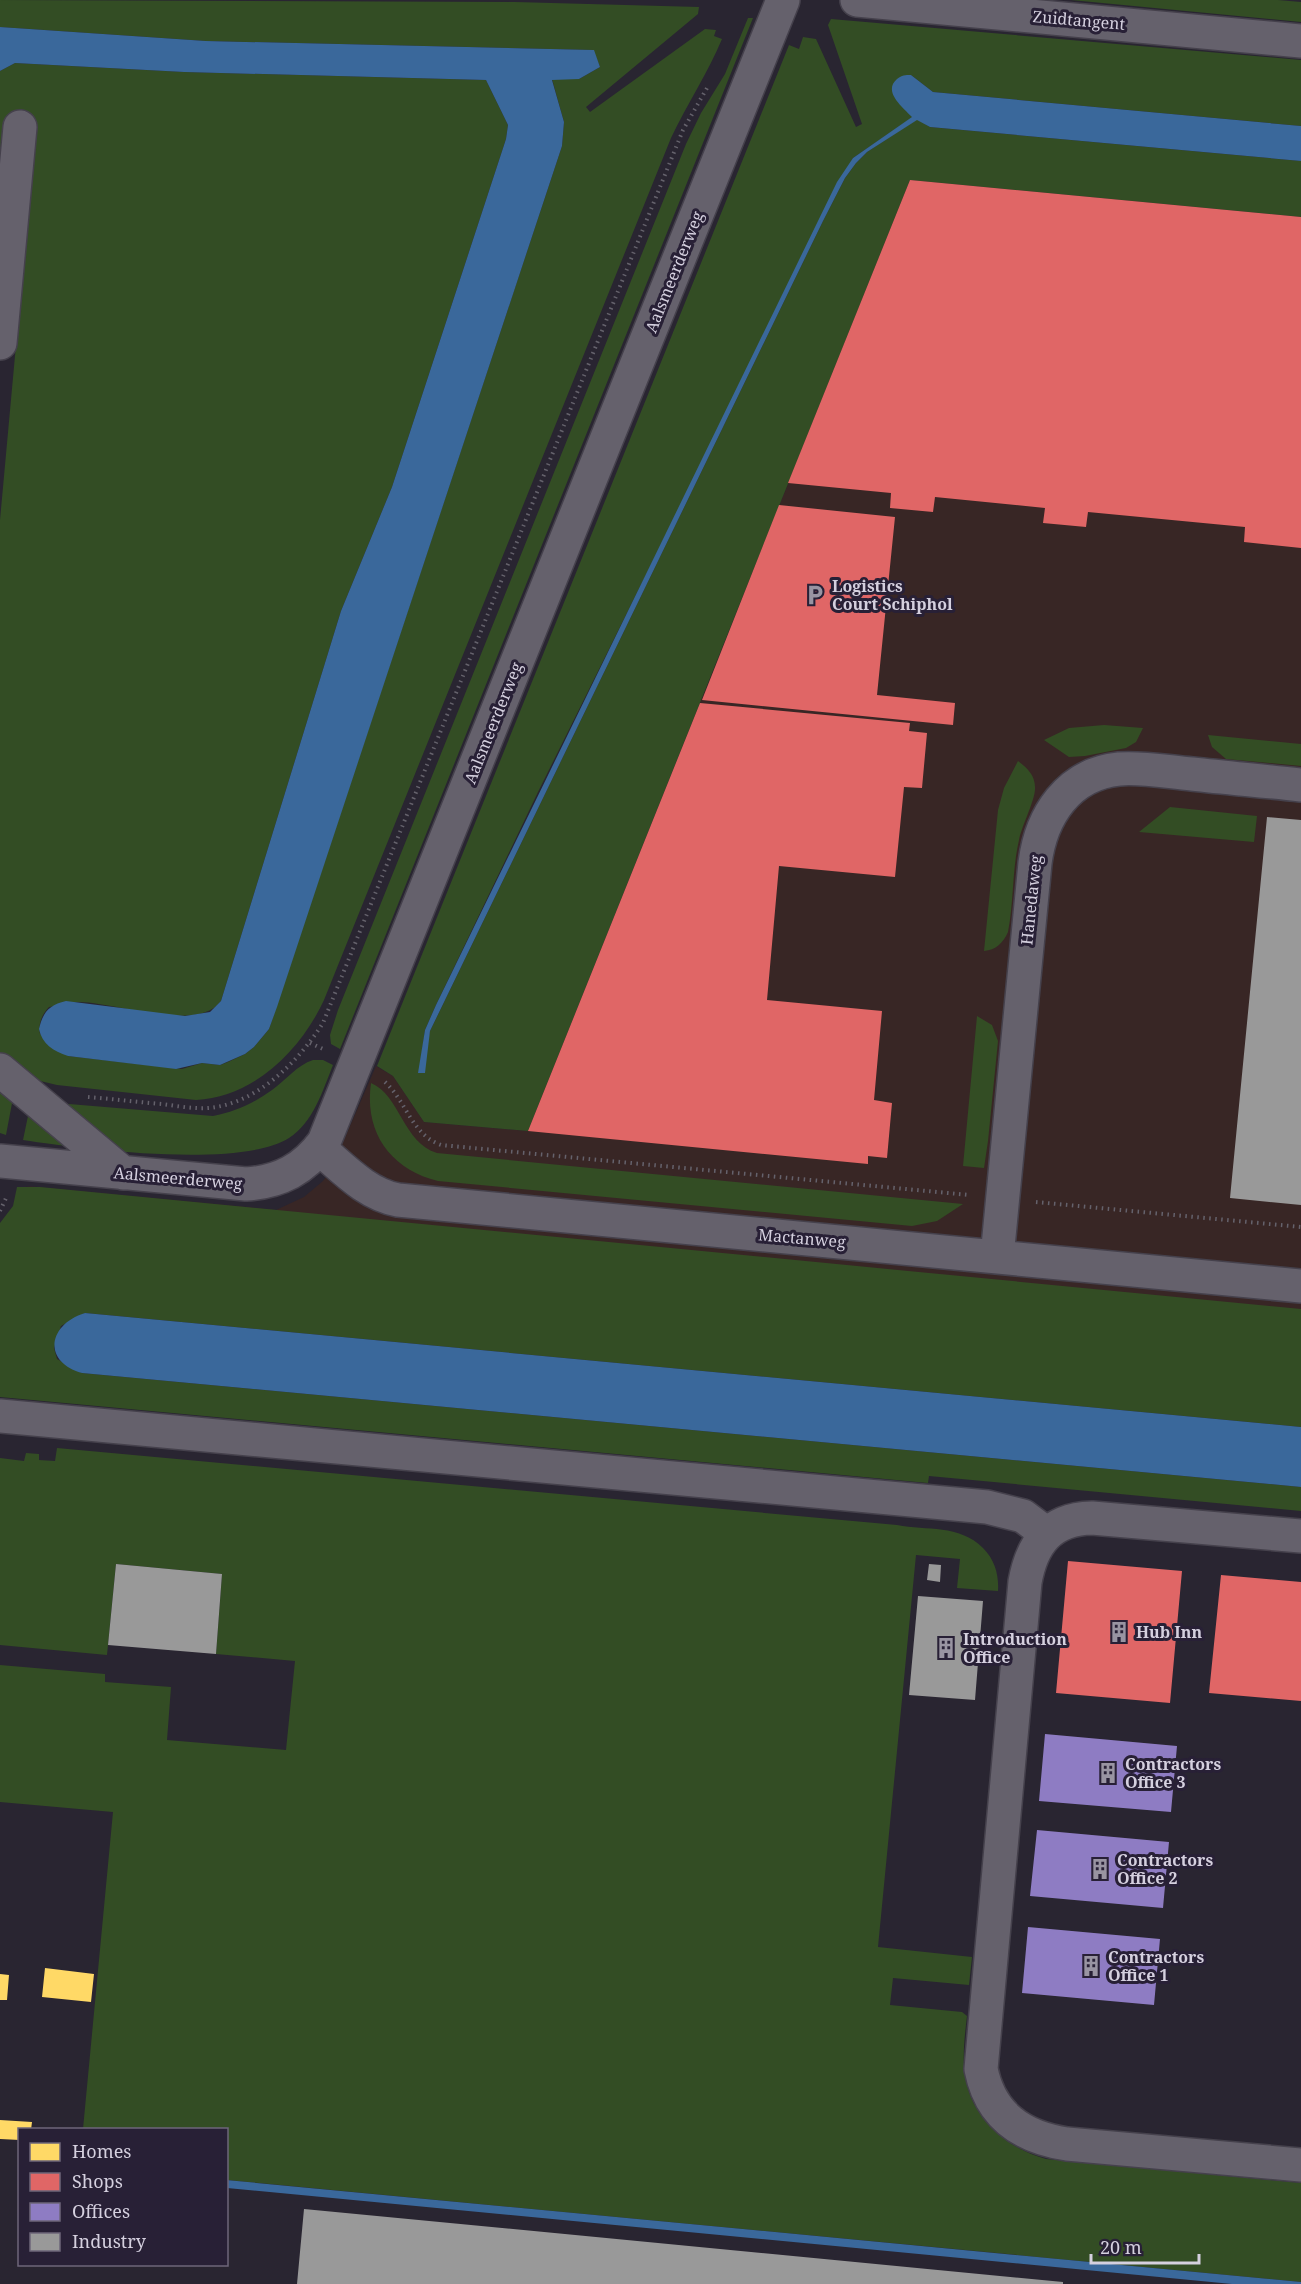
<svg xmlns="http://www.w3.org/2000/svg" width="1301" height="2284" font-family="'Noto Serif',serif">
  <rect width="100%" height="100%" fill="#292531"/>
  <path fill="#382625" d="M910,180l391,37v1210l-1275,-241 250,24 28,-13 19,-16 8,-11 45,-104 17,10 31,46 104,9z"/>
  <path fill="#334d24" d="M0,0l515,2 184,5 -1,7 -112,93 4,5 115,-83 11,1 -2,6 8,3c-14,34 -35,65 -51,99l-347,862c-23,50 -70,97 -128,100l-139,-15 -21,-5 -23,18 -7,37 -6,-2v-613l36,-394 -36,60v-115l15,-8 169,9 302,8 22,45 -2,14 -114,348 -51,124 -120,390c-24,33 -108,0 -144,1 -9,0 -19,4 -28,5 -7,7 -11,17 -9,27l28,22 114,13 20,-6 18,2 8,-3 17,-8 9,-7 15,-18 293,-883 2,-24 -12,-43h27l21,-12 -7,-17 -387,-9 -206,-14z
    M1071,0h207l23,2v20z
    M748,18h5l-413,1031 -9,-5 -1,-9 8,-25 348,-866 15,-31 24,-39z
    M831,19l470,41v66l-368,-34 -22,-17 2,42 -60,41 -315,634 -102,213 -11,25 -6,43 11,-42 393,-810 22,-43 11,-15 11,-11 50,-33 13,8 371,34v56l-391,-37 -382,951 -104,-9 -31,-46 -16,-10 412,-1021 10,4 4,-12 13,2 40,88 6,-3 -34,-99z
    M1104,725l39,3 -7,14 -10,6 -41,8 -16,1 -25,-17 25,-12z
    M1208,735l93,9v22l-75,-7 -14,-12z
    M1018,761c9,7 17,14 17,26 1,12 -13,38 -16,53 -7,30 -5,62 -11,92 -5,11 -12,18 -24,19l14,-141 6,-22z
    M1170,807l87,9 -3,26 -115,-10z
    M977,1016l15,9 6,16 -10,100 -4,27 -21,-2z
    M313,1060h10l10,5c-10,25 -20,58 -44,73 -48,31 -209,11 -266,2l5,-24 17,-14 168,14c22,-4 41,-13 59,-26 14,-10 25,-25 41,-30z
    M371,1083c29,12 32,60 66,70l526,51 -26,17 -25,5 -474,-45c-48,-12 -74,-49 -67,-98z
    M17,1187h23l1261,122v118l-1216,-114 -24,13 -7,22 3,11 25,14 1219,114v24l-372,-35 -1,7 -928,-86v-174l13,-17z
    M57,1448l840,77c30,6 62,-1 86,23 12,12 16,27 15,43l-41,-3 3,-29 -44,-4 -38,392 94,10 -3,28 -76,-7 -3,27 72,7 5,4c-2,17 -4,34 -3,51 3,47 39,80 82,92l255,24v99l-1074,-102 -1,-50 -143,-1 30,-317 -113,-10v-137l105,9v8l66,5 -4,53 119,10 9,-89 -79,-7 6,-80 -106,-10 -9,91 -107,-10v-187l24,3 2,-8 13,1v6l16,1z"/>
  <path fill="#3a689b" d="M0,27l206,14 388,9 6,17 -21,12 -27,1 12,42 -2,24 -285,861 -8,22 -15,18 -9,7 -25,11 -18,-2 -26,6 -108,-13c-15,-5 -26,-12 -29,-27 4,-17 10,-24 27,-28l119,15 25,-4 11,-11 120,-390 51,-124 114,-348 2,-14 -22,-45 -302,-8 -169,-9 -15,8z
    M911,75l22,17 368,34v35l-371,-34 -13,-7 -50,32 -11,11 -11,15 -22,43 -393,810 -5,42h-7l7,-43 11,-25 401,-823 16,-24 59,-41c-8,-9 -30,-25 -15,-38 5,-4 8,-4 14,-4z
    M85,1313l1216,114v60l-1219,-114c-41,-12 -33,-49 3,-60z
    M226,2180l1075,102v2h-69l-1005,-96z"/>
  <path fill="#ffd966" d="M45,1968l49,6 -3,28 -49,-5z
    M0,1974l9,1 -2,25h-7z
    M0,2120l32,2 -1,8h-11v10l-20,-1z"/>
  <path fill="#e06666" d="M910,180l391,37v331l-57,-6 1,-15 -157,-15 -2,15 -43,-4 2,-15 -110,-11 -2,15 -43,-4 1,-15 -103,-10z
    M779,505l116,12 -18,178 78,8 -2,22 -251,-25z
    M700,703l210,20 -1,8 18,2 -5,55 -18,-1 -9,90 -116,-11 -12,134 115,11 -8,89 18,3 -5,55 -19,-2v8l-340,-33z
    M1068,1561l114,10 -12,132 -114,-10z
    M1221,1575l80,7v119l-92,-8z"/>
  <path fill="#8e7cc3" d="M1045,1734l132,12 -6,66 -132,-11z
    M1037,1830l132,12 -6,66 -133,-12z
    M1028,1927l132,12 -6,66 -132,-12z"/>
  <path fill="#999" d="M1267,817l34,3v385l-71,-7z
    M116,1564l106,10 -6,80 -108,-9z
    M929,1564l12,1 -1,17 -13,-2z
    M918,1596l65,5 -8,99 -66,-5z
    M304,2209l759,73v2h-766z"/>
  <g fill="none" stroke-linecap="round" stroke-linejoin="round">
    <defs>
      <path id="minor" d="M857,0l444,41
        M0,343l20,-216
        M0,1070l123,103
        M319,1148c24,20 47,46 79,52l903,86
        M0,1161l246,23c34,-2 58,-15 78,-42l459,-1142
        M997,1257l38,-394c6,-47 33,-89 84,-94 23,-2 49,3 73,5 36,4 73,7 109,11
        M0,1416l987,91 36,9 24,18
        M1301,1536l-209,-18c-42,1 -60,25 -67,64l-44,487c9,46 40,68 86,75l234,21"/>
    </defs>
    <use href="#minor" stroke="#45414c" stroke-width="36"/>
    <path stroke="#65626c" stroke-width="4" stroke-dasharray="1.5 4.5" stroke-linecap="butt" d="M310,1043l13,6
      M385,1082c21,19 27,53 56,63l528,50
      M88,1097c25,2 49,5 74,7 15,2 31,5 46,4 49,-4 90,-46 115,-85l360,-893 24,-42
      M1036,1202l265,25
      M0,1211l7,-15"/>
    <use href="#minor" stroke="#65616c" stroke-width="33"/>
  </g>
  <defs>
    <symbol id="parking-bare" viewBox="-9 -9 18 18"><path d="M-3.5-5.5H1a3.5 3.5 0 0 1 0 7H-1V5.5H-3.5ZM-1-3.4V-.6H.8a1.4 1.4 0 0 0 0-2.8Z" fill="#9994a2" stroke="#282036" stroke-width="2.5" paint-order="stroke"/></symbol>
    <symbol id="building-bare" viewBox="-9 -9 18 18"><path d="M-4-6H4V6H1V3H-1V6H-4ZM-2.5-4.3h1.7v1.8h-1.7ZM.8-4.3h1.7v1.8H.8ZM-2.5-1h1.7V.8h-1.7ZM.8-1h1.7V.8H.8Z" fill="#9994a2" stroke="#282036" stroke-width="2.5" paint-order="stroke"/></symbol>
  </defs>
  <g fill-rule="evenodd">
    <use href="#parking-bare" x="800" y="580" width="30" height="30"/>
    <use href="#building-bare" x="1104" y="1617" width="30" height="30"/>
    <use href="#building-bare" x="931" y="1633" width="30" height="30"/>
    <use href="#building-bare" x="1093" y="1758" width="30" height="30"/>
    <use href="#building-bare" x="1085" y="1854" width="30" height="30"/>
    <use href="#building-bare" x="1076" y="1951" width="30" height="30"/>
  </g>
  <g text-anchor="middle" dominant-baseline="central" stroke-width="6" stroke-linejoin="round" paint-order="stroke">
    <g font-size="16" fill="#d5d0df" stroke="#282036">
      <text transform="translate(1079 20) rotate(5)">Zuidtangent</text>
      <text transform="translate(674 272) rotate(-68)">Aalsmeerderweg</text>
      <text transform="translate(493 723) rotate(-68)">Aalsmeerderweg</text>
      <text transform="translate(1031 900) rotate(-84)">Hanedaweg</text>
      <text transform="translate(178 1178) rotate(5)">Aalsmeerderweg</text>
      <text transform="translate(802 1238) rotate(5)">Mactanweg</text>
    </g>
    <g font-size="16" font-weight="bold" fill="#d5d0df" stroke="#282036" text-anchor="start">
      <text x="832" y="586">Logistics<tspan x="832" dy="18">Court Schiphol</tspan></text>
      <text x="1136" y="1632">Hub Inn</text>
      <text x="963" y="1639">Introduction<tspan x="963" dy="18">Office</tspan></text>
      <text x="1125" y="1764">Contractors<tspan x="1125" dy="18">Office 3</tspan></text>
      <text x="1117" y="1860">Contractors<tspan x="1117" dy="18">Office 2</tspan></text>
      <text x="1108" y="1957">Contractors<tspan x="1108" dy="18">Office 1</tspan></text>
    </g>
  </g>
  <rect x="18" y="2128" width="210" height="138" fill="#282036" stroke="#6d667a" stroke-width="1.5"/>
  <rect x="30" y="2143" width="30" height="18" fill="#ffd966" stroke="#6d667a" stroke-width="1.5"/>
  <text x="72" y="2158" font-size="18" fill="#d5d0df">Homes</text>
  <rect x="30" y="2173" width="30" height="18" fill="#e06666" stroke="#6d667a" stroke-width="1.5"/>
  <text x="72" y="2188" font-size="18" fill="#d5d0df">Shops</text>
  <rect x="30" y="2203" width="30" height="18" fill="#8e7cc3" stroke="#6d667a" stroke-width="1.5"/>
  <text x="72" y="2218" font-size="18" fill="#d5d0df">Offices</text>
  <rect x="30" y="2233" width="30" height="18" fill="#999999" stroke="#6d667a" stroke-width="1.5"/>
  <text x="72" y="2248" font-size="18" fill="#d5d0df">Industry</text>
  <path d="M1091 2254v9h108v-9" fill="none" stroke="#d5d0df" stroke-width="3"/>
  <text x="1100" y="2254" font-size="18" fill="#d5d0df" stroke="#282036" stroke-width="4.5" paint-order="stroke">20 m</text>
</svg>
